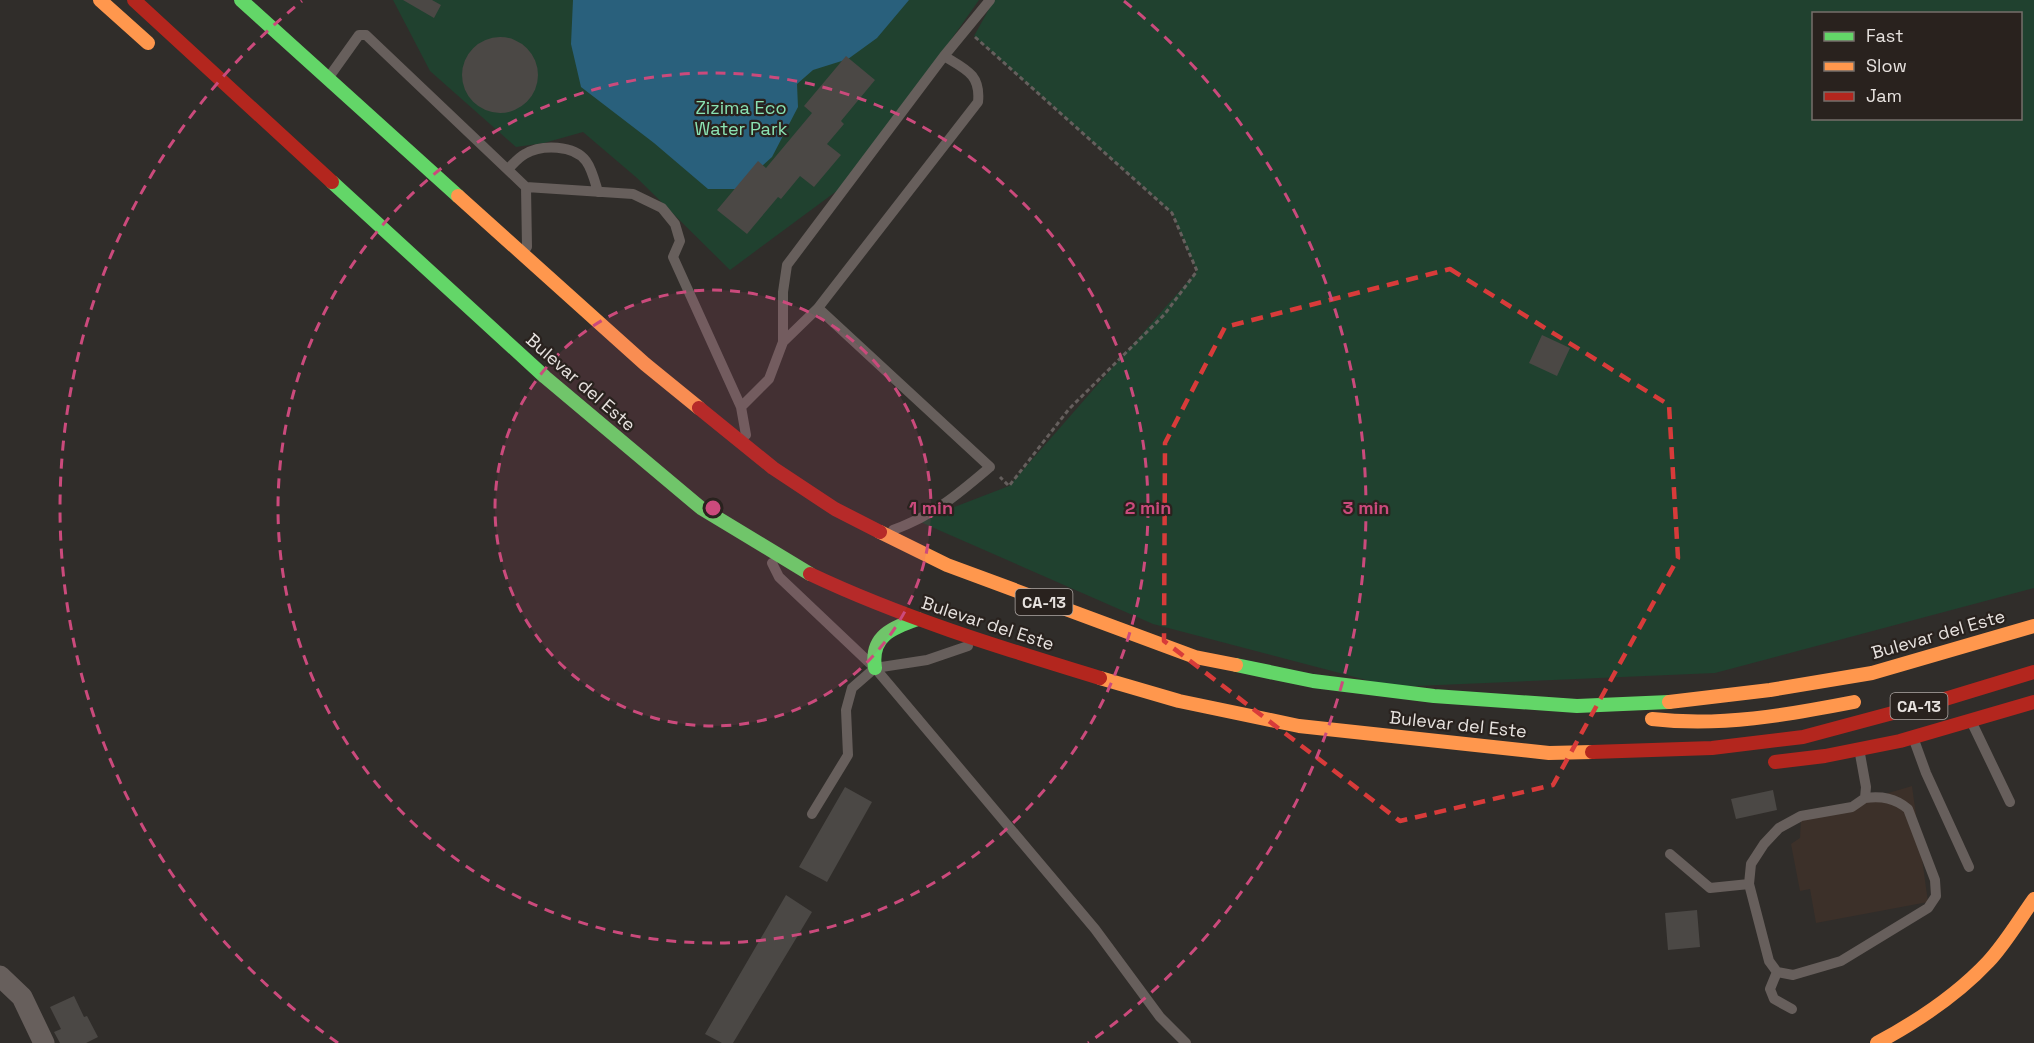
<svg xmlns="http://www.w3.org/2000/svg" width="2034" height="1043" font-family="'Space Grotesk',sans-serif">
  <rect width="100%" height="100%" fill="#302d2a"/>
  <path fill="#3c3029" d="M1912,786l16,116 -112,21 -6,-34 -10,2 -9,-47 9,-6 1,-19z"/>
  <path fill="#20412f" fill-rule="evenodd" d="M393,0h586l-126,179 -123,91 -93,-92 -54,-46 -39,11 -28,4 -86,-76z
    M994,0h1040v588l-319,85 -322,14 -240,-63 -235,-103 91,-35 188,-215 -25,-58 -198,-177zM1814,14h206v104h-206z"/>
  <path fill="#29607c" d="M573,0h336l-32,38 -29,21 -35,11 -16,14 1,23 -26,50 -36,32h-28l-54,-46 -73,-56 -10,-43z"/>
  <path fill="#4b4845" d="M403,0h29l9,5 -7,13z
    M462 75a38 38 0 1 1 76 0a38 38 0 1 1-76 0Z
    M846,56l29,24 -34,41 3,3 -17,20 14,11 -27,32 -14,-11 -19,23 -3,-2 -31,37 -30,-24 41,-49 8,7 46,-55 -8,-7z
    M1542,335l28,13 -13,28 -28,-13z
    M845,787l27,15 -45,80 -28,-15z
    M1773,790l4,20 -41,9 -5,-20z
    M786,895l26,17 -79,131h-11l-17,-9z
    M1697,910l3,37 -32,3 -3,-37z
    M74,996l10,21 3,-1 11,21 -12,6h-26l-6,-11 7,-3 -11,-22z"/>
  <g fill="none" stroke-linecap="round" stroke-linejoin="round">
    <path stroke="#655f5d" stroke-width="3" stroke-dasharray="4.5 3" stroke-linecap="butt" d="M975,37l197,176 25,58 -33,44 -95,94 -60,77 -9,-9"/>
    <path stroke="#675f5c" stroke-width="10" d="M329,77l30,-42h7l160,152 107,7 29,14 13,16 5,17 -7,16 68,150
      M508,169c5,-5 11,-12 17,-15 17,-10 49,-9 61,7 6,8 9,21 12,31
      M526,187l1,60
      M818,308l172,159c-33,28 -56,48 -97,63
      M783,342l35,-34 160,-206c3,-28 -13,-33 -34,-46
      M746,435l-5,-28 28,-28 14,-37v-50l4,-27 157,-209 46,-56
      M772,563l7,14 96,91 220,261 65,88 26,26
      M1973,725l37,77
      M1914,740l12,33 43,94
      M1860,754l6,33 -1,11 -13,9 -51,9 -22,12 -15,16 -13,20 -2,20 20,77 8,11 16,3 48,-14 87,-53 8,-12 -1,-16 -27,-71c-13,-11 -26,-13 -43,-11
      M812,814l36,-59 -2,-45 6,-22 23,-20 52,-8 41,-14
      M1670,854l40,34 39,-4
      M1777,972l-7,17 4,10 18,10"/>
    <path stroke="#675f5c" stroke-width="21" d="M0,976l22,21 22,46"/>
    <path stroke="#63d668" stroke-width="14" d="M241,0l217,196
      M332,182l213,195 156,131 109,66
      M1236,665l77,16 121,15 143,10 92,-4
      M875,668c-5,-32 17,-40 43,-49"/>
    <path stroke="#ff974d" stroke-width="14" d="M100,0l48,43
      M458,196l187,168 54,44
      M880,532l67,33 248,92 41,8
      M1100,678l79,23 120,25 250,27 43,-1
      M1669,702l101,-12 102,-17 162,-47
      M1652,719c69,8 135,-4 202,-17
      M1877,1043c41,-22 79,-47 111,-81 17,-18 31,-42 46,-63"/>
    <path stroke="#b3261e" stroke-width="14" d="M134,0l198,182
      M699,408l74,60 62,41 45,23
      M810,574c93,44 192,74 290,104
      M1592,752l120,-4 91,-11 142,-38 89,-27
      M1775,762l50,-6 75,-15 134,-39"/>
  </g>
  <path fill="none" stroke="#d83b3a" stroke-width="4.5" stroke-dasharray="12 8" stroke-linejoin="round" d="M1450,269l219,136 9,153 -125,227 -153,36 -236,-180 1,-198 60,-116z"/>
  <circle cx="713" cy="508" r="218" fill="#cb4a7c" fill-opacity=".12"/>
  <g fill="none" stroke="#cb4a7c" stroke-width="3" stroke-dasharray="10 8">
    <circle cx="713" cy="508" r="218"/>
    <circle cx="713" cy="508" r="435"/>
    <path d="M338 1043A653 653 0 0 1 302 1M1124 1A653 653 0 0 1 1088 1043"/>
  </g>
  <g text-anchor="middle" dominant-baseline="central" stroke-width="4.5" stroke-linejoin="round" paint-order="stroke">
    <g fill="#29221e" stroke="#aea8a5" stroke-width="1.5">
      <rect x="1015.5" y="589" width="57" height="26" rx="4.5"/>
      <rect x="1890.5" y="693" width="57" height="26" rx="4.5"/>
    </g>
    <g font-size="16" font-weight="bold" fill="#e7e2df">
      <text x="1044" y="602">CA-13</text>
      <text x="1919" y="706">CA-13</text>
    </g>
    <g font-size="18" fill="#8be3b3" stroke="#29221e">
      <text x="741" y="107">Zizima Eco<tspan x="741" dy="21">Water Park</tspan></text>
    </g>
    <g font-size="18" fill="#e7e2df" stroke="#29221e">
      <text transform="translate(581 382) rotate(41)">Bulevar del Este</text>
      <text transform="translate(988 623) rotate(18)">Bulevar del Este</text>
      <text transform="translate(1938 634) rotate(-16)">Bulevar del Este</text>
      <text transform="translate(1458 724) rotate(6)">Bulevar del Este</text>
    </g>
  </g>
  <circle cx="713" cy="508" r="9" fill="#cb4a7c" stroke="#29221e" stroke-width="3"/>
  <g font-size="18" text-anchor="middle" font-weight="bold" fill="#cb4a7c" stroke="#29221e" stroke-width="4.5" stroke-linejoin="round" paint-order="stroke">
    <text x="931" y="514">1 min</text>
    <text x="1148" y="514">2 min</text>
    <text x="1366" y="514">3 min</text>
  </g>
  <rect x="1812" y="12" width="210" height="108" fill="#29221e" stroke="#756f6b" stroke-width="1.5"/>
  <rect x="1824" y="32" width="30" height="9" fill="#63d668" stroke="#756f6b" stroke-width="1.5"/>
  <text x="1866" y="42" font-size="18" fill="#e7e2df">Fast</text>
  <rect x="1824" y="62" width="30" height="9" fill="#ff974d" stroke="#756f6b" stroke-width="1.5"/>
  <text x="1866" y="72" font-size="18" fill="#e7e2df">Slow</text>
  <rect x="1824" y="92" width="30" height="9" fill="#b3261e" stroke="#756f6b" stroke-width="1.5"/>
  <text x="1866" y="102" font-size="18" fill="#e7e2df">Jam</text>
</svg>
